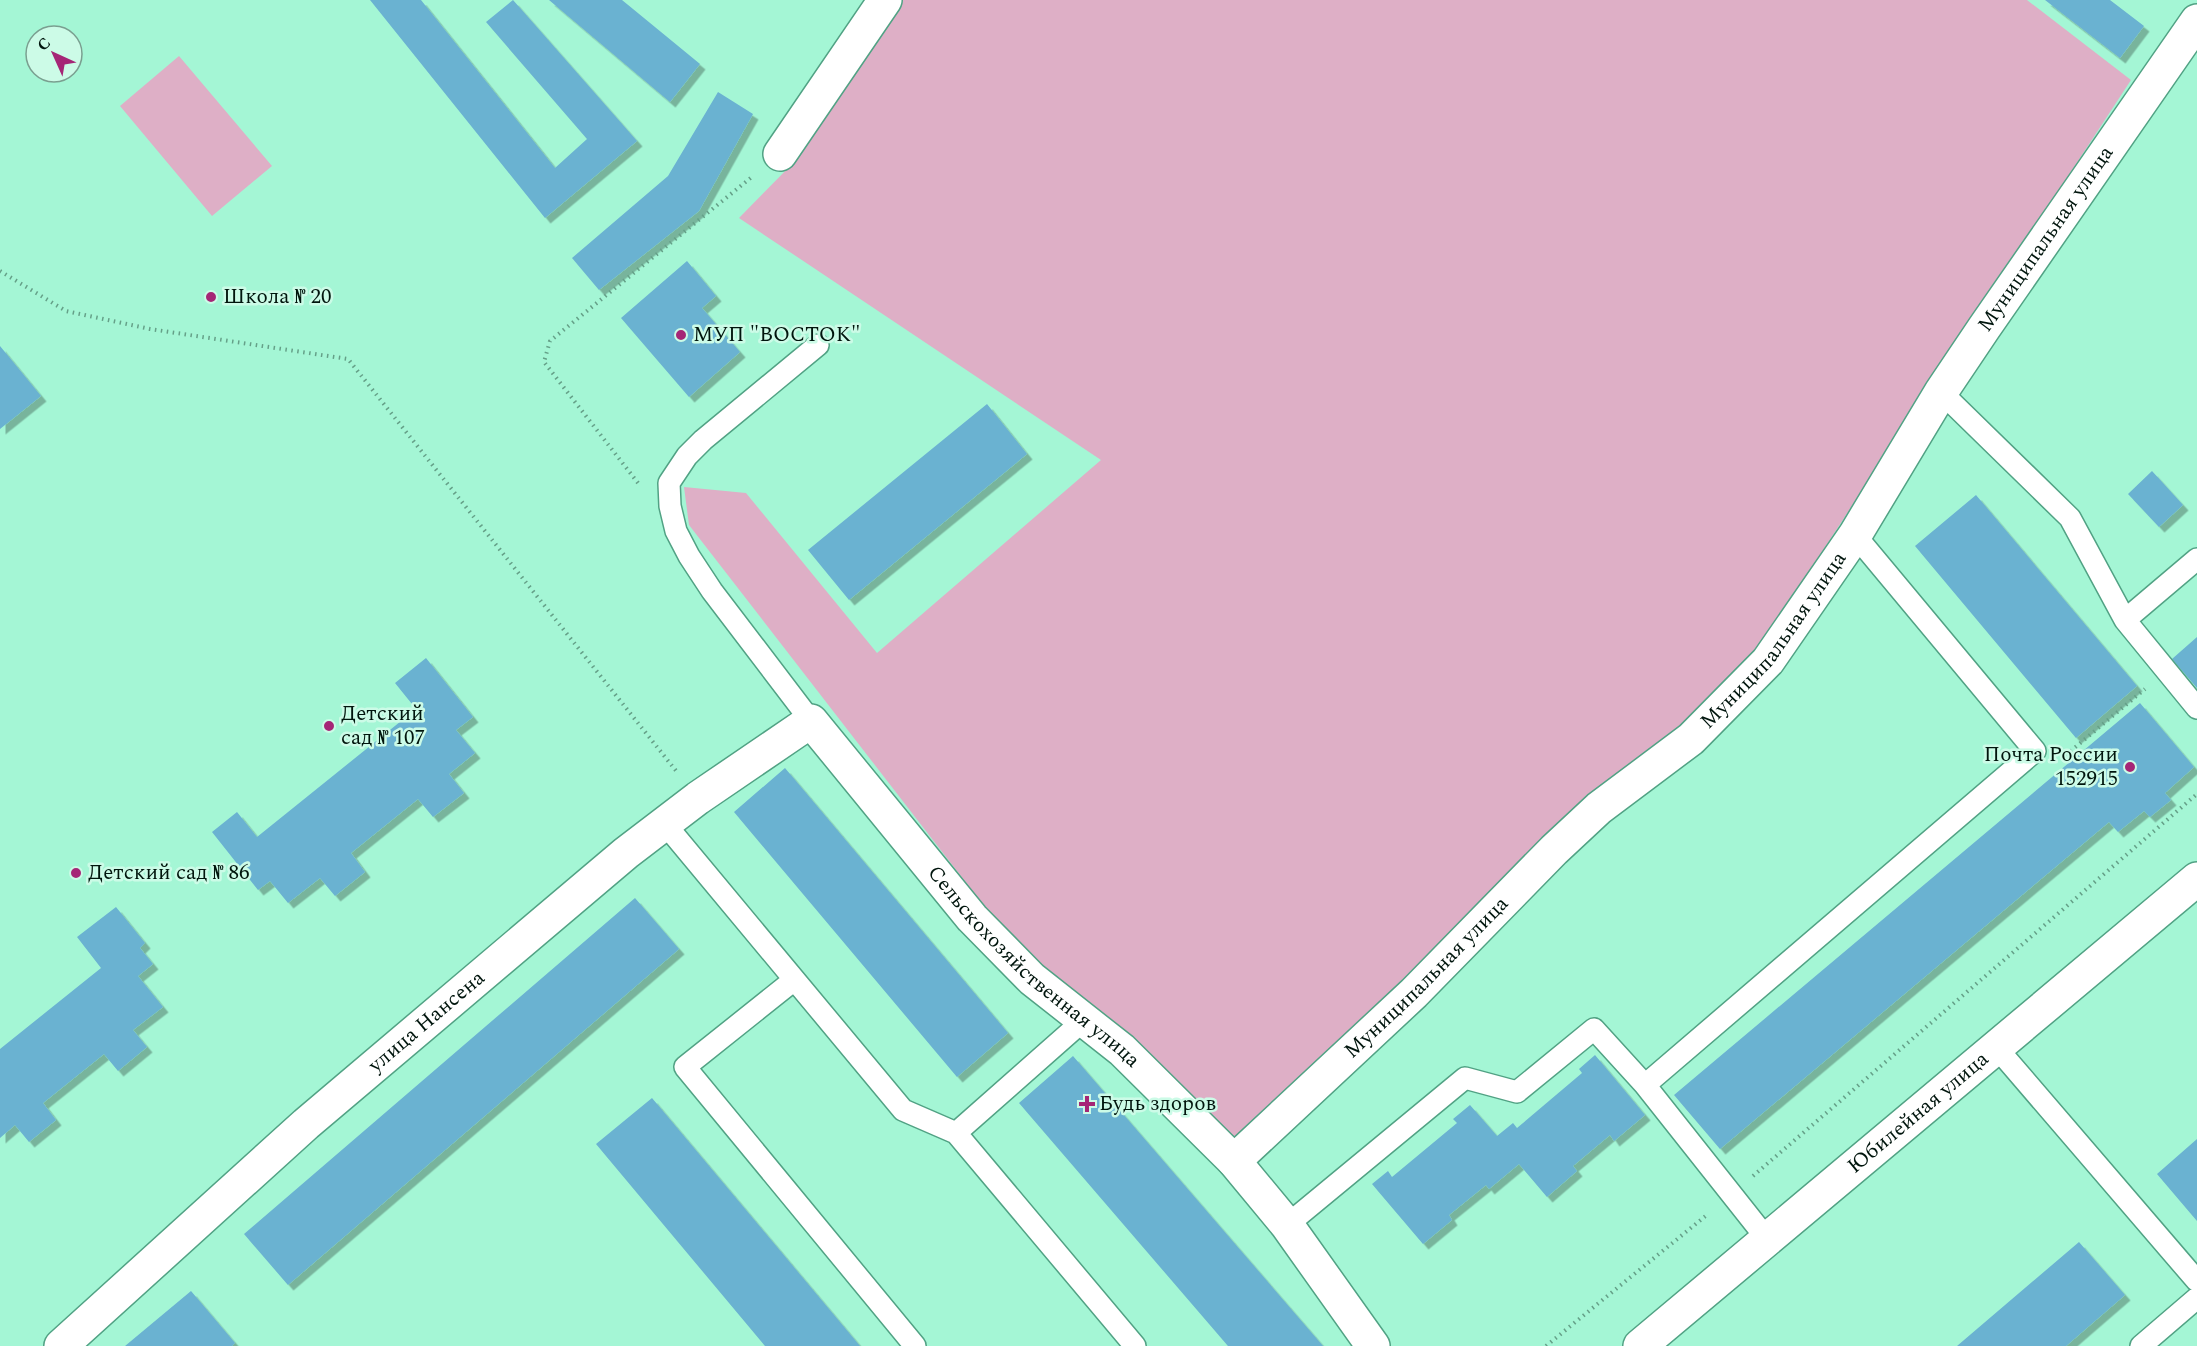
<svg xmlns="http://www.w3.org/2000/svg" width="2197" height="1346" font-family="Spectral,serif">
  <defs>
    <filter id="shadow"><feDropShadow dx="5.5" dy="5.5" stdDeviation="0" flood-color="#0004"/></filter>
  </defs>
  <rect width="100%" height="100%" fill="#a4f6d5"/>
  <path fill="#deafc6" d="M902,0h1125l104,80 -376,574 -78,76 -88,70 -356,343 -188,-174 -61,-63 -295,-381 -5,-38 62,6 131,160 224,-193 -362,-242 61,-62z
    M179,56l93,110 -60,50 -92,-110z"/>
  <path fill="#6ab2d1" filter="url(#shadow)" d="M370,0h51l134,168 32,-29 -101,-117 27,-22 124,141 -92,77z
    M549,0h73l78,64 -30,38z
    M2045,0h65l34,26 -24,32z
    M718,92l35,22 -54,97 -100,79 -27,-32 96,-82z
    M687,261l29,35 -14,12 38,44 -51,45 -68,-79z
    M0,346l41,50 -41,33z
    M987,404l40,50 -178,146 -41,-50z
    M2152,471l31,34 -24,22 -31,-33z
    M1976,495l161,191 -61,52 -161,-192z
    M2197,637v51l-25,-29z
    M426,658l47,59 -17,13 19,23 -26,21 15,19 -31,24 -15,-18 -67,54 14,19 -30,24 -15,-18 -32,25 -18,-22 -12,9 -46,-58 25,-20 20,25 159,-128 -21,-26z
    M2140,703l54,64 -29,26 6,7 -21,17 -6,-6 -26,21 -9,-10 -389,327 -46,-54z
    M785,768l223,265 -51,44 -223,-265z
    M635,898l44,51 -391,336 -44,-51z
    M116,907l29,36 -5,5 13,16 -15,12 25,31 -30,23 14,17 -29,24 -14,-17 -61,49 13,17 -27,22 -14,-17 -15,13v-89l101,-81 -24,-31z
    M1595,1055l50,60 -31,26 -4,-6 -37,31 4,5 -30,26 -28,-33 -30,25 -3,-4 -37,30 3,5 -29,24 -51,-60 16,-13 4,6 65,-54 -4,-4 17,-14 27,31 16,-13 4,5 65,-55 -3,-4z
    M1073,1056l250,290h-95l-209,-243z
    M652,1098l47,56 161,192h-95l-169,-202z
    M2197,1139v82l-40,-47z
    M2079,1242l46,53 -59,51h-109z
    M191,1291l44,52 -3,3h-107z"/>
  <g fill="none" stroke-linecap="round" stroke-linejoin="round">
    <defs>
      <path id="lane" d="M1941,392l129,126 55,102 72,88
        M2125,620l72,-61
        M811,721l-99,-130 -23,-35 -13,-25 -6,-25 -1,-23 18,-27 16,-16 115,-95
        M665,824l238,286 53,23 179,213
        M794,980l-109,87 230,279
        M1996,1047l201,234
        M1645,1085l122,154
        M956,1133l128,-113
        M1287,1225l178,-147 52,14 77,-63 51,56 390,-334 -180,-216
        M2141,1346l56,-48"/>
      <g id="street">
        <path d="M780,154l105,-154"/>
        <path id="s1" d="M1234,1161l180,-168 140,-143 45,-42 92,-69 77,-78 87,-126 86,-143 43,-64 213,-307"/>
        <path id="s2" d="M61,1346l245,-222 320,-271 72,-55 113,-77 161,197 60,61 90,71 112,111 53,64 86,121"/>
      </g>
      <g id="secondary">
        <path id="s3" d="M1640,1346l557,-467"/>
      </g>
    </defs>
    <use href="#lane" stroke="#51a284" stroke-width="24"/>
    <use href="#street" stroke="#51a284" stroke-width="36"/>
    <use href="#secondary" stroke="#51a284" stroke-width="36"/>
    <path stroke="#65a088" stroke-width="4" stroke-dasharray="1.5 4.5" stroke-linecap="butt" d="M0,271l66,40 84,18 198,30 329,413
      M638,483l-94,-121 6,-21 203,-165
      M2066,755l79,-66
      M1753,1176l444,-382
      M1546,1346l162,-132"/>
    <use href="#lane" stroke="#fff" stroke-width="21"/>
    <use href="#street" stroke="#fff" stroke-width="33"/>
    <use href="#secondary" stroke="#fff" stroke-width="33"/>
  </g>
  <g fill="#a52676" stroke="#ccfbe7" stroke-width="2">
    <circle cx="211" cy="297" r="6"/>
    <circle cx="681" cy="335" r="6"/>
    <circle cx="329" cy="726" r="6"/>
    <circle cx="2130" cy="767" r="6"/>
    <circle cx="76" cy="873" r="6"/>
    <path d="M1084 1095h6v6h6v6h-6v6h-6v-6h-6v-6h6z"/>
  </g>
  <g text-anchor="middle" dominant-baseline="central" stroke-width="5" stroke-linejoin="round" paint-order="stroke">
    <g font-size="21" fill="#00150d" stroke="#ccfbe7">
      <text stroke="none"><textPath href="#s1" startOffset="1238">Муниципальная улица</textPath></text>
      <text stroke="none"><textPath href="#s1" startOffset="752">Муниципальная улица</textPath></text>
      <text stroke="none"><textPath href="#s2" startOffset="1310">Сельскохозяйственная улица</textPath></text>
      <text stroke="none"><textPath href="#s1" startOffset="266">Муниципальная улица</textPath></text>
      <text stroke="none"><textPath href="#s2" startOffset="489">улица Нансена</textPath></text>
      <text stroke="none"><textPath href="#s3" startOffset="363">Юбилейная улица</textPath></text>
    </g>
    <g font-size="21" fill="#00150d" stroke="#ccfbe7" text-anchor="start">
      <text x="223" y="297">Школа № 20</text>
      <text x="693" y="335">МУП "ВОСТОК"</text>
      <text x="341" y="714">Детский<tspan x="341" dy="24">сад № 107</tspan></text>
      <text x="2118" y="755" text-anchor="end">Почта России<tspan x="2118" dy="24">152915</tspan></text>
      <text x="88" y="873">Детский сад № 86</text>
      <text x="1099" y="1104">Будь здоров</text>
    </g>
  </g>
  <g transform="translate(54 54) rotate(315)"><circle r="28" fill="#ccfbe7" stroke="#7a9f90" stroke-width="1.5"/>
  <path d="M0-4.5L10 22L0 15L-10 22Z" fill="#a52676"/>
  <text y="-9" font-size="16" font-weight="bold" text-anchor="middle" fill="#00150d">С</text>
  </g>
</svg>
